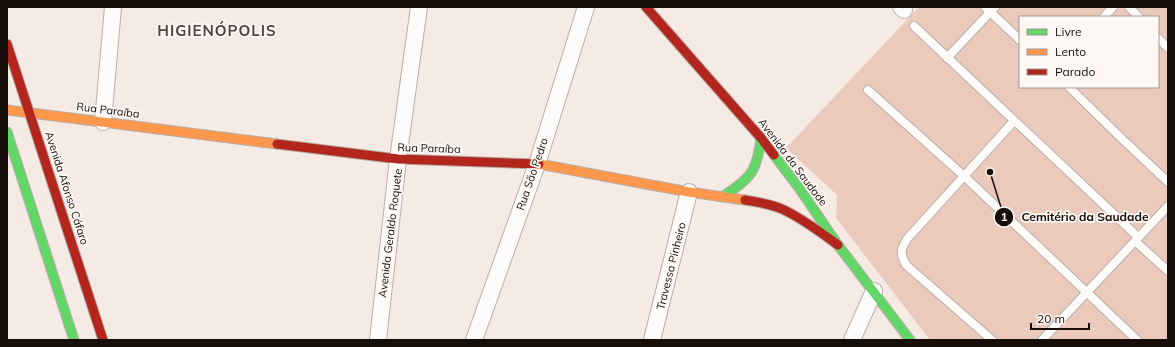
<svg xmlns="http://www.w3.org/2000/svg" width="1175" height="347" font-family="Mulish,sans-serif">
  <rect width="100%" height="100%" fill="#f6eae4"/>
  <path fill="#ebc9bb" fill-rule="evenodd" d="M919,7h249v333h-238l-94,-122 1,-23 -51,-47zM1020,17h138v70h-138z"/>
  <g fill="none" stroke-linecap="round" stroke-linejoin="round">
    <defs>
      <path id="lane" d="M985,7l35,33
        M1129,7l10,10
        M1104,17l9,-10
        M914,26l224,211
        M1158,38l10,10
        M947,58l48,-51
        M1069,87l49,48 50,47
        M868,90l96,86 173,164
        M1135,241l33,30
        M992,340l-86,-75c-6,-12 -6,-14 1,-26l107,-118
        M1042,340l126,-134"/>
      <path id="street" d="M901,7l3,3
        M103,122l10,-115
        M378,340l20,-181 21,-152
        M474,340l63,-176 49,-157
        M652,340l37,-148
        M852,340l22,-49"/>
      <path id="fast" d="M7,132l67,208
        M774,155l25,33 39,57 72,95
        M722,197c29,-19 35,-25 39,-59"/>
      <path id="slow" d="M7,110l270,34
        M539,164l150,28 56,8"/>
      <path id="jam" d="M646,7l115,131 13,17
        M7,44l96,296
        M277,144l121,15 141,5
        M745,200c13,2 26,4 37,9 20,9 38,23 56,36"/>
    </defs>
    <use href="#lane" stroke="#b8aea9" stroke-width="10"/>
    <use href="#street" stroke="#b8aea9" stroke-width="18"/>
    <use href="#fast" stroke="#b8aea9" stroke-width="11"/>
    <use href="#slow" stroke="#b8aea9" stroke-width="11"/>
    <use href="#jam" stroke="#b8aea9" stroke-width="11"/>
    <use href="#lane" stroke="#fefcfb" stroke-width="8"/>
    <use href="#street" stroke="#fefcfb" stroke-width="16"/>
    <use href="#fast" stroke="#63d668" stroke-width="9"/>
    <use href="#slow" stroke="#ff974d" stroke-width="9"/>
    <use href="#jam" stroke="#b3261e" stroke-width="9"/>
  </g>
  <g text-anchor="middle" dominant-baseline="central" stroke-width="3.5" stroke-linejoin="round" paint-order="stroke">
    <g font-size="11" fill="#170e0a" stroke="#fdf7f5">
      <text transform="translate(108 110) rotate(7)">Rua Paraíba</text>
      <text transform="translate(429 148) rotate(2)">Rua Paraíba</text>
      <text transform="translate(793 162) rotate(53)">Avenida da Saudade</text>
      <text transform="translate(532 174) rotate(-71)">Rua São Pedro</text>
      <text transform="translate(67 188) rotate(72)">Avenida Afonso Cáfaro</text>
      <text transform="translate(390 233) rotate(-83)">Avenida Geraldo Roquete</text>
      <text transform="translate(671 266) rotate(-76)">Travessa Pinheiro</text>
    </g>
    <g font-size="15" font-weight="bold" letter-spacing="1" fill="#574037" stroke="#fdf7f5">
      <text x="217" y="30">HIGIENÓPOLIS</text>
    </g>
  </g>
  <path fill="none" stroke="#170e0a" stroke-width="1.5" d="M990 172L1004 217"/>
  <g fill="#170e0a" stroke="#fdf7f5" stroke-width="1.5">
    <circle cx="990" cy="172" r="4"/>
    <circle cx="1004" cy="217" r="10"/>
  </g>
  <g font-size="12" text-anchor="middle" font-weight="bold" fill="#fff">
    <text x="1004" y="221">1</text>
  </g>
  <g font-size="12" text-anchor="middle" font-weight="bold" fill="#170e0a" stroke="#fdf7f5" stroke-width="3.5" stroke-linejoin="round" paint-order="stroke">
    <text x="1085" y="221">Cemitério da Saudade</text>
  </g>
  <rect width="1175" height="347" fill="none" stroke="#170e0a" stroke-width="16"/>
  <rect x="1019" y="16" width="140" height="72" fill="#fdf7f5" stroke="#a19a97"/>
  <rect x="1027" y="29" width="20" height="6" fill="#63d668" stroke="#a19a97"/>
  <text x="1055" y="36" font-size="12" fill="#170e0a">Livre</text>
  <rect x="1027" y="49" width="20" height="6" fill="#ff974d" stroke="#a19a97"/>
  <text x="1055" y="56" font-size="12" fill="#170e0a">Lento</text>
  <rect x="1027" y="69" width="20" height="6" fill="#b3261e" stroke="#a19a97"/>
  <text x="1055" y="76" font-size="12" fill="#170e0a">Parado</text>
  <path d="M1031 323v6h58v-6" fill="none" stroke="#170e0a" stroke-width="2"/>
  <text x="1037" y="323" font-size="12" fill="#170e0a" stroke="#fdf7f5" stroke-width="3" paint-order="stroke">20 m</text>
</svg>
